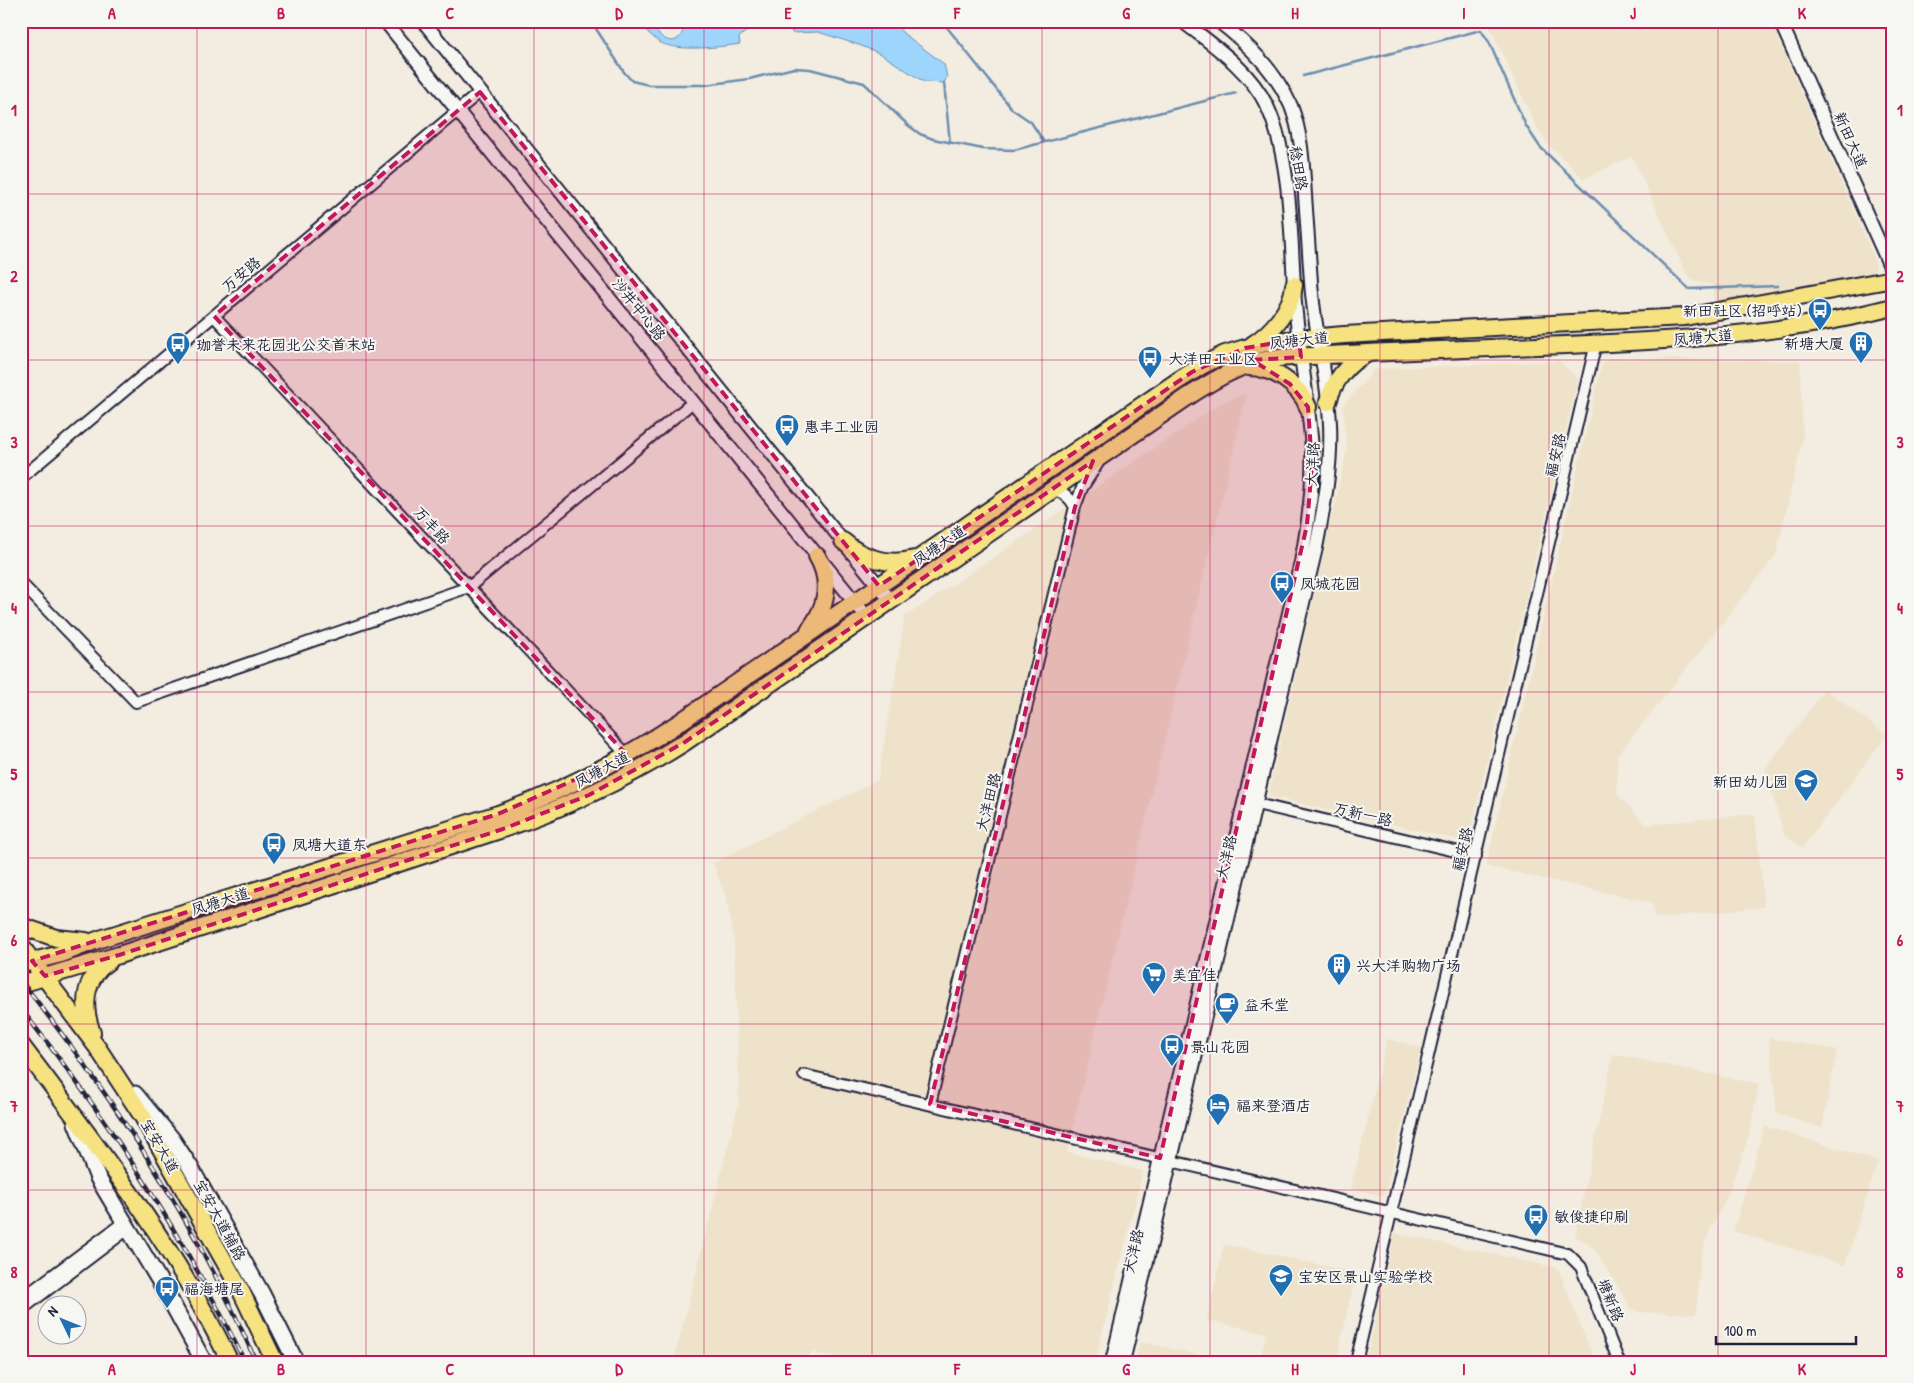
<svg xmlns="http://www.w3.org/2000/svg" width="1914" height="1383" font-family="'Patrick Hand','LXGW WenKai TC',sans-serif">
  <rect width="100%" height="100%" fill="#f2ede0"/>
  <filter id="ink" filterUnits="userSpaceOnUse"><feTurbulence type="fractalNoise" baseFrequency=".02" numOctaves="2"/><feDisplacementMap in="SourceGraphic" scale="10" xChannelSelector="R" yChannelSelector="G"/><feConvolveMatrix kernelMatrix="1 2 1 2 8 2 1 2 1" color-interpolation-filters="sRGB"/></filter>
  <g filter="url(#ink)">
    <path fill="#eee2ca" d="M1487,21h283l104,236 2,11 -4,5 -37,10 -111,23 -10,-5v-16l-21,-5 -6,-5 -55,-119 -48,23 -36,-35 -11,-16z
      M1609,358l191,3 3,77 -27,117 -159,201v38l29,31 109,-11 9,93 -109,11 -2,-15 -167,-37 115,-499z
      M1559,361l19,18 -110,463 -200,-46 79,-345 -4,-45 32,-37z
      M1247,393l-180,759 76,19 -48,191h-240l-43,-10 -6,10h-106l-25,-6 64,-254 -5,-160 -7,-41 -14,-38 165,-83 27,-163 316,-214z
      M1825,689l62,46 -85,113 -18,-13 -19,-66z
      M1769,1038l68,12 -15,78 -45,-14z
      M1387,1039l34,8 -37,149 -33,-8z
      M1613,1054l146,30 -10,51 -12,35 -14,35 -13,25 -9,25 -5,59 -57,-2 -7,-3 -35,-56 -9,-10 -13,-7z
      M1765,1126l113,35 -33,104 -112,-34z
      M1395,1233l163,35 37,94h-229z
      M1224,1244l132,29 -20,89h-76l6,-29 -59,-13z
      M1140,1342l90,20h-95z"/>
    <path fill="#9ed5fd" stroke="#6c8daf" d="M638,21h11c4,6 10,15 16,18 13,7 20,-7 19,-18h82c-10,4 -20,9 -27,17l1,6c-19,3 -61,8 -79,-1 -8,-5 -17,-14 -23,-22z
      M785,21h108l10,12 41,31 3,13 -3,6 -20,-1 -43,-28 -22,-9 -41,-13 -26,1 -1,-6z"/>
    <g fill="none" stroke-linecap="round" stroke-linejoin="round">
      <path stroke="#6c8daf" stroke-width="2.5" d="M591,21l33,51 8,9 17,4h56l44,-6 45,-11 16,1 54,14 45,43 11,8 13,5 50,10 31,1 222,-57
        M942,21l70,88 19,13 13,20
        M1303,76l178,-46 8,12 37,84 14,21 149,142 89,-3
        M944,83l6,60"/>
      <defs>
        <path id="minor" d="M214,316l414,440
          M21,478l459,-386
          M1051,491c11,-1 19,6 24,16
          M21,583l115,119 333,-115 224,-185
          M1248,802l228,54
          M804,1075l764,179 13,13 38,95
          M930,1104l145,-597 7,-19 16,-25
          M21,1299l103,-77
          M21,1310l107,-81
          M1356,1362l240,-1019"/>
        <path id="tertiary" d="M385,21l482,596
          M423,21l468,580
          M1780,21l113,252
          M1112,1362l189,-800c7,-36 13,-75 11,-112 -3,-49 -13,-98 -17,-147 -4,-59 -3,-144 -28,-197 -18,-37 -54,-61 -85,-85
          M1123,1362l193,-814c8,-41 16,-82 14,-124 -2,-48 -16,-94 -19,-142 -2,-29 -4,-58 -6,-87 -2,-30 -3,-61 -14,-89 -16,-36 -42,-61 -73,-85"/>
        <path id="secondary" d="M135,1094l37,45 17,26 73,129 34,68
          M76,1123l22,55 64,107 42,77"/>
        <path id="primary" d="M1252,345c20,-13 40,-36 42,-60
          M1248,367c24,0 51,17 60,40
          M1328,402c5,-20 20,-40 39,-48
          M843,541c20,18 46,25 72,18
          M809,630c18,-22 23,-49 8,-74
          M21,926l35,12 30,3
          M21,946l76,101 46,70 97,172 35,73
          M21,964l40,-10 39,-15 398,-125c64,-22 122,-53 179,-90l502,-344 24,-15 22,-11 20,-6 29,-7 70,-6 341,-18 208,-38
          M21,984l98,-29 384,-126c64,-22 124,-50 182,-87l501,-344c23,-15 47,-30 74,-37 22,-5 46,-4 68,-6 54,-3 108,-5 163,-7 134,-6 271,-7 402,-41
          M92,1033c-10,-28 -9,-55 18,-73
          M21,1045c76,101 155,202 209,317"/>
      </defs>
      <use href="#minor" stroke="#22223b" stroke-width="14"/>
      <use href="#tertiary" stroke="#22223b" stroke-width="16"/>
      <use href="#secondary" stroke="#22223b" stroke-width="19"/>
      <use href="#primary" stroke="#22223b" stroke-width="20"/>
      <use href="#minor" stroke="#f6f6f2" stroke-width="10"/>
      <use href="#tertiary" stroke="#f6f6f2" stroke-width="12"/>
      <use href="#secondary" stroke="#f6f6f2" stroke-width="15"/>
      <use href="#primary" stroke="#f7e281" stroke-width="16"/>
      <defs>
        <path id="rail" d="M21,981c93,117 176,243 235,381
          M21,1009c87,109 163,228 224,353"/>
      </defs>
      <use href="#rail" stroke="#22223b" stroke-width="4.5"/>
      <use href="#rail" stroke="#f6f6f2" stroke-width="2.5" stroke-dasharray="8" stroke-linecap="butt"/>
    </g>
  </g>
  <path fill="#c2185b" fill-opacity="0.2" stroke="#c2185b" stroke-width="4" stroke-dasharray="10 6" stroke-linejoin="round" d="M480,92l399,494 313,-214 53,-24 54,-9 2,18 -49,3 38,24 18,23 4,58 -5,60 -147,633 -230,-54 145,-597 18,-46 -408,281 -96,53 -86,34 -384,126 -74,21 -13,-15 466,-147 130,-58 -414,-440z"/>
  <path fill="none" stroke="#c2185b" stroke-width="1" stroke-opacity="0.55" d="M197,21v1341M366,21v1341M534,21v1341M704,21v1341M872,21v1341M1042,21v1341M1210,21v1341M1380,21v1341M1549,21v1341M1718,21v1341M21,194h1872M21,360h1872M21,526h1872M21,692h1872M21,858h1872M21,1024h1872M21,1190h1872"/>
  <defs>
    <symbol id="bus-pin" viewBox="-11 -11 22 30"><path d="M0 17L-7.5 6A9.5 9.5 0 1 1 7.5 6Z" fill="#1f6fb2" stroke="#f6f6f2"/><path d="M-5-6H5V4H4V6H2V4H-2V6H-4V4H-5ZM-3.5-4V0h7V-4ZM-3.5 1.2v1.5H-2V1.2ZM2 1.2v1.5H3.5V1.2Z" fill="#fff"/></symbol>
    <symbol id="building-pin" viewBox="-11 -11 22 30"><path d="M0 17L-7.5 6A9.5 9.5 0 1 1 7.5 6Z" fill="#1f6fb2" stroke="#f6f6f2"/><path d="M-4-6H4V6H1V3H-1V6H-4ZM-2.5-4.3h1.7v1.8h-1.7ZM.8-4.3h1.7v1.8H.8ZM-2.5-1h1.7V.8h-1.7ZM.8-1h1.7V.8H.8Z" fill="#fff"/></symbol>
    <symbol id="school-pin" viewBox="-11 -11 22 30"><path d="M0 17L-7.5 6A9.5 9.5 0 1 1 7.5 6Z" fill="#1f6fb2" stroke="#f6f6f2"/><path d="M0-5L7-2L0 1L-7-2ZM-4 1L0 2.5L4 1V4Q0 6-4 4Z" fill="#fff"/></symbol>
    <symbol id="supermarket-pin" viewBox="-11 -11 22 30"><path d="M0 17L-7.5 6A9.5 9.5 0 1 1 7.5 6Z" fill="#1f6fb2" stroke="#f6f6f2"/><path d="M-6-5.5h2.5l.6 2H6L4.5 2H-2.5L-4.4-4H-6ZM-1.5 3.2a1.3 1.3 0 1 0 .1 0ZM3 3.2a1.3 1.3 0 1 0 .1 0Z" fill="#fff"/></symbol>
    <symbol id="cafe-pin" viewBox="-11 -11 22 30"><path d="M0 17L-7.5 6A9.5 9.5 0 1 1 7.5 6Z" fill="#1f6fb2" stroke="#f6f6f2"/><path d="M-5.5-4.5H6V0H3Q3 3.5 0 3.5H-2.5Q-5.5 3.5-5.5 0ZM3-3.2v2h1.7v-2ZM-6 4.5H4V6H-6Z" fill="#fff"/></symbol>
    <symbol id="hotel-pin" viewBox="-11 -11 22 30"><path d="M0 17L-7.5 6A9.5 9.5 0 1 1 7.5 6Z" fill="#1f6fb2" stroke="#f6f6f2"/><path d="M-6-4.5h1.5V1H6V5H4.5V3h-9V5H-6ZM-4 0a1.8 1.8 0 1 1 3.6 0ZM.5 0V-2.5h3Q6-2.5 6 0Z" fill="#fff"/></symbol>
  </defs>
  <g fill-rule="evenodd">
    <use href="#bus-pin" x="1806" y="296" width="28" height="38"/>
    <use href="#building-pin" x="1847" y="329" width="28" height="38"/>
    <use href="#bus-pin" x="164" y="330" width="28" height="38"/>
    <use href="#bus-pin" x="1136" y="344" width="28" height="38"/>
    <use href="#bus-pin" x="773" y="412" width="28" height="38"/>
    <use href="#bus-pin" x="1268" y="569" width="28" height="38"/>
    <use href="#school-pin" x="1792" y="767" width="28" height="38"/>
    <use href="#bus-pin" x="260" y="830" width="28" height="38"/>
    <use href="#building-pin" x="1325" y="951" width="28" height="38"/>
    <use href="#supermarket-pin" x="1140" y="960" width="28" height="38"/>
    <use href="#cafe-pin" x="1213" y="990" width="28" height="38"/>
    <use href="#bus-pin" x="1158" y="1032" width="28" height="38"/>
    <use href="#hotel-pin" x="1204" y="1091" width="28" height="38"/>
    <use href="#bus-pin" x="1522" y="1202" width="28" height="38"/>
    <use href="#school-pin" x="1267" y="1262" width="28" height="38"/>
    <use href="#bus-pin" x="153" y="1274" width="28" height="38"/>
  </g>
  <g text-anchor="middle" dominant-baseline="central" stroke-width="4" stroke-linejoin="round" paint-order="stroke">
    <g font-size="15" fill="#22223b" stroke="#f6f6f2">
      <text transform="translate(1851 140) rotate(66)">新田大道</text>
      <text transform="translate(1299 168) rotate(81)">稔田路</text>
      <text transform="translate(241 274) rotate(-40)">万安路</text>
      <text transform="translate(639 309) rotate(51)">沙井中心路</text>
      <text transform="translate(1703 337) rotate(-5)">凤塘大道</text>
      <text transform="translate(1299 340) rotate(-6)">凤塘大道</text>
      <text transform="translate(1555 455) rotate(-77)">福安路</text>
      <text transform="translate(1312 464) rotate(-86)">大洋路</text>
      <text transform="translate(432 525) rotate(47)">万丰路</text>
      <text transform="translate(939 545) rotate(-34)">凤塘大道</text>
      <text transform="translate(602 769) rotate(-28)">凤塘大道</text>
      <text transform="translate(988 802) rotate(-76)">大洋田路</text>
      <text transform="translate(1363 814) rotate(13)">万新一路</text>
      <text transform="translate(1462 849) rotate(-77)">福安路</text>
      <text transform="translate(1226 857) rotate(-77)">大洋路</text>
      <text transform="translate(220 901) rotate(-17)">凤塘大道</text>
      <text transform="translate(160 1146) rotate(60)">宝安大道</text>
      <text transform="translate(220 1220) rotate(61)">宝安大道辅路</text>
      <text transform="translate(1133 1251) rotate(-77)">大洋路</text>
      <text transform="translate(1611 1300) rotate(68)">塘新路</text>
    </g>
    <g font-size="15" fill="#22223b" stroke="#f6f6f2" text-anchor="start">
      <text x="1802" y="310" text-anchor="end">新田社区 (招呼站)</text>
      <text x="1844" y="343" text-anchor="end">新塘大厦</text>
      <text x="196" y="344">珈誉未来花园北公交首末站</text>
      <text x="1168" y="358">大洋田工业区</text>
      <text x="804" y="426">惠丰工业园</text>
      <text x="1300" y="583">凤城花园</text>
      <text x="1788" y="781" text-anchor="end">新田幼儿园</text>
      <text x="292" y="844">凤塘大道东</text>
      <text x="1356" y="965">兴大洋购物广场</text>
      <text x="1172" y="974">美宜佳</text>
      <text x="1244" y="1004">益禾堂</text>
      <text x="1190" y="1046">景山花园</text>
      <text x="1236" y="1105">福来登酒店</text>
      <text x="1554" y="1216">敏俊捷印刷</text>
      <text x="1298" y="1276">宝安区景山实验学校</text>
      <text x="184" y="1288">福海塘尾</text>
    </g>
  </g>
  <rect width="1914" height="1383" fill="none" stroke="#f6f6f2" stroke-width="55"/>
  <g transform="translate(62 1320) rotate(313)"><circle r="24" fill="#f6f6f2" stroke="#a1a1a9"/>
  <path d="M0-4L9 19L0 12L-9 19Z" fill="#1f6fb2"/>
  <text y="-8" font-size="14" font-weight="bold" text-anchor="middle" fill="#22223b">N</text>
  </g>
  <path d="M1716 1336v8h140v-8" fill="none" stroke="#22223b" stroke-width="2.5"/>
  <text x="1724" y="1336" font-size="15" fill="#22223b" stroke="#f6f6f2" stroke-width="4" paint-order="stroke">100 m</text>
  <rect x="28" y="28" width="1858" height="1328" fill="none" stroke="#c2185b" stroke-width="2"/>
  <g font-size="16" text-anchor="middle" font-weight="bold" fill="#c2185b">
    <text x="112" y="19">A</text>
    <text x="281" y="19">B</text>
    <text x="450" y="19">C</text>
    <text x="619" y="19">D</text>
    <text x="788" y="19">E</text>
    <text x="957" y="19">F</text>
    <text x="1126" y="19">G</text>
    <text x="1295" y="19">H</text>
    <text x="1464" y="19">I</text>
    <text x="1633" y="19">J</text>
    <text x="1802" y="19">K</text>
    <text x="14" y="116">1</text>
    <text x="1900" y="116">1</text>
    <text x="14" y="282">2</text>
    <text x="1900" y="282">2</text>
    <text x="14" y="448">3</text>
    <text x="1900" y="448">3</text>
    <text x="14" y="614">4</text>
    <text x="1900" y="614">4</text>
    <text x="14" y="780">5</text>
    <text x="1900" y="780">5</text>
    <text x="14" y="946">6</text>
    <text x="1900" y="946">6</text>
    <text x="14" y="1112">7</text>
    <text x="1900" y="1112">7</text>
    <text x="14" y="1278">8</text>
    <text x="1900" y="1278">8</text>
    <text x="112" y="1375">A</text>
    <text x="281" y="1375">B</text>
    <text x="450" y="1375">C</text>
    <text x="619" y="1375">D</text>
    <text x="788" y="1375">E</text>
    <text x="957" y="1375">F</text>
    <text x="1126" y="1375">G</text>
    <text x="1295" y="1375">H</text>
    <text x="1464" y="1375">I</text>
    <text x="1633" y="1375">J</text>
    <text x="1802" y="1375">K</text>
  </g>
</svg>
